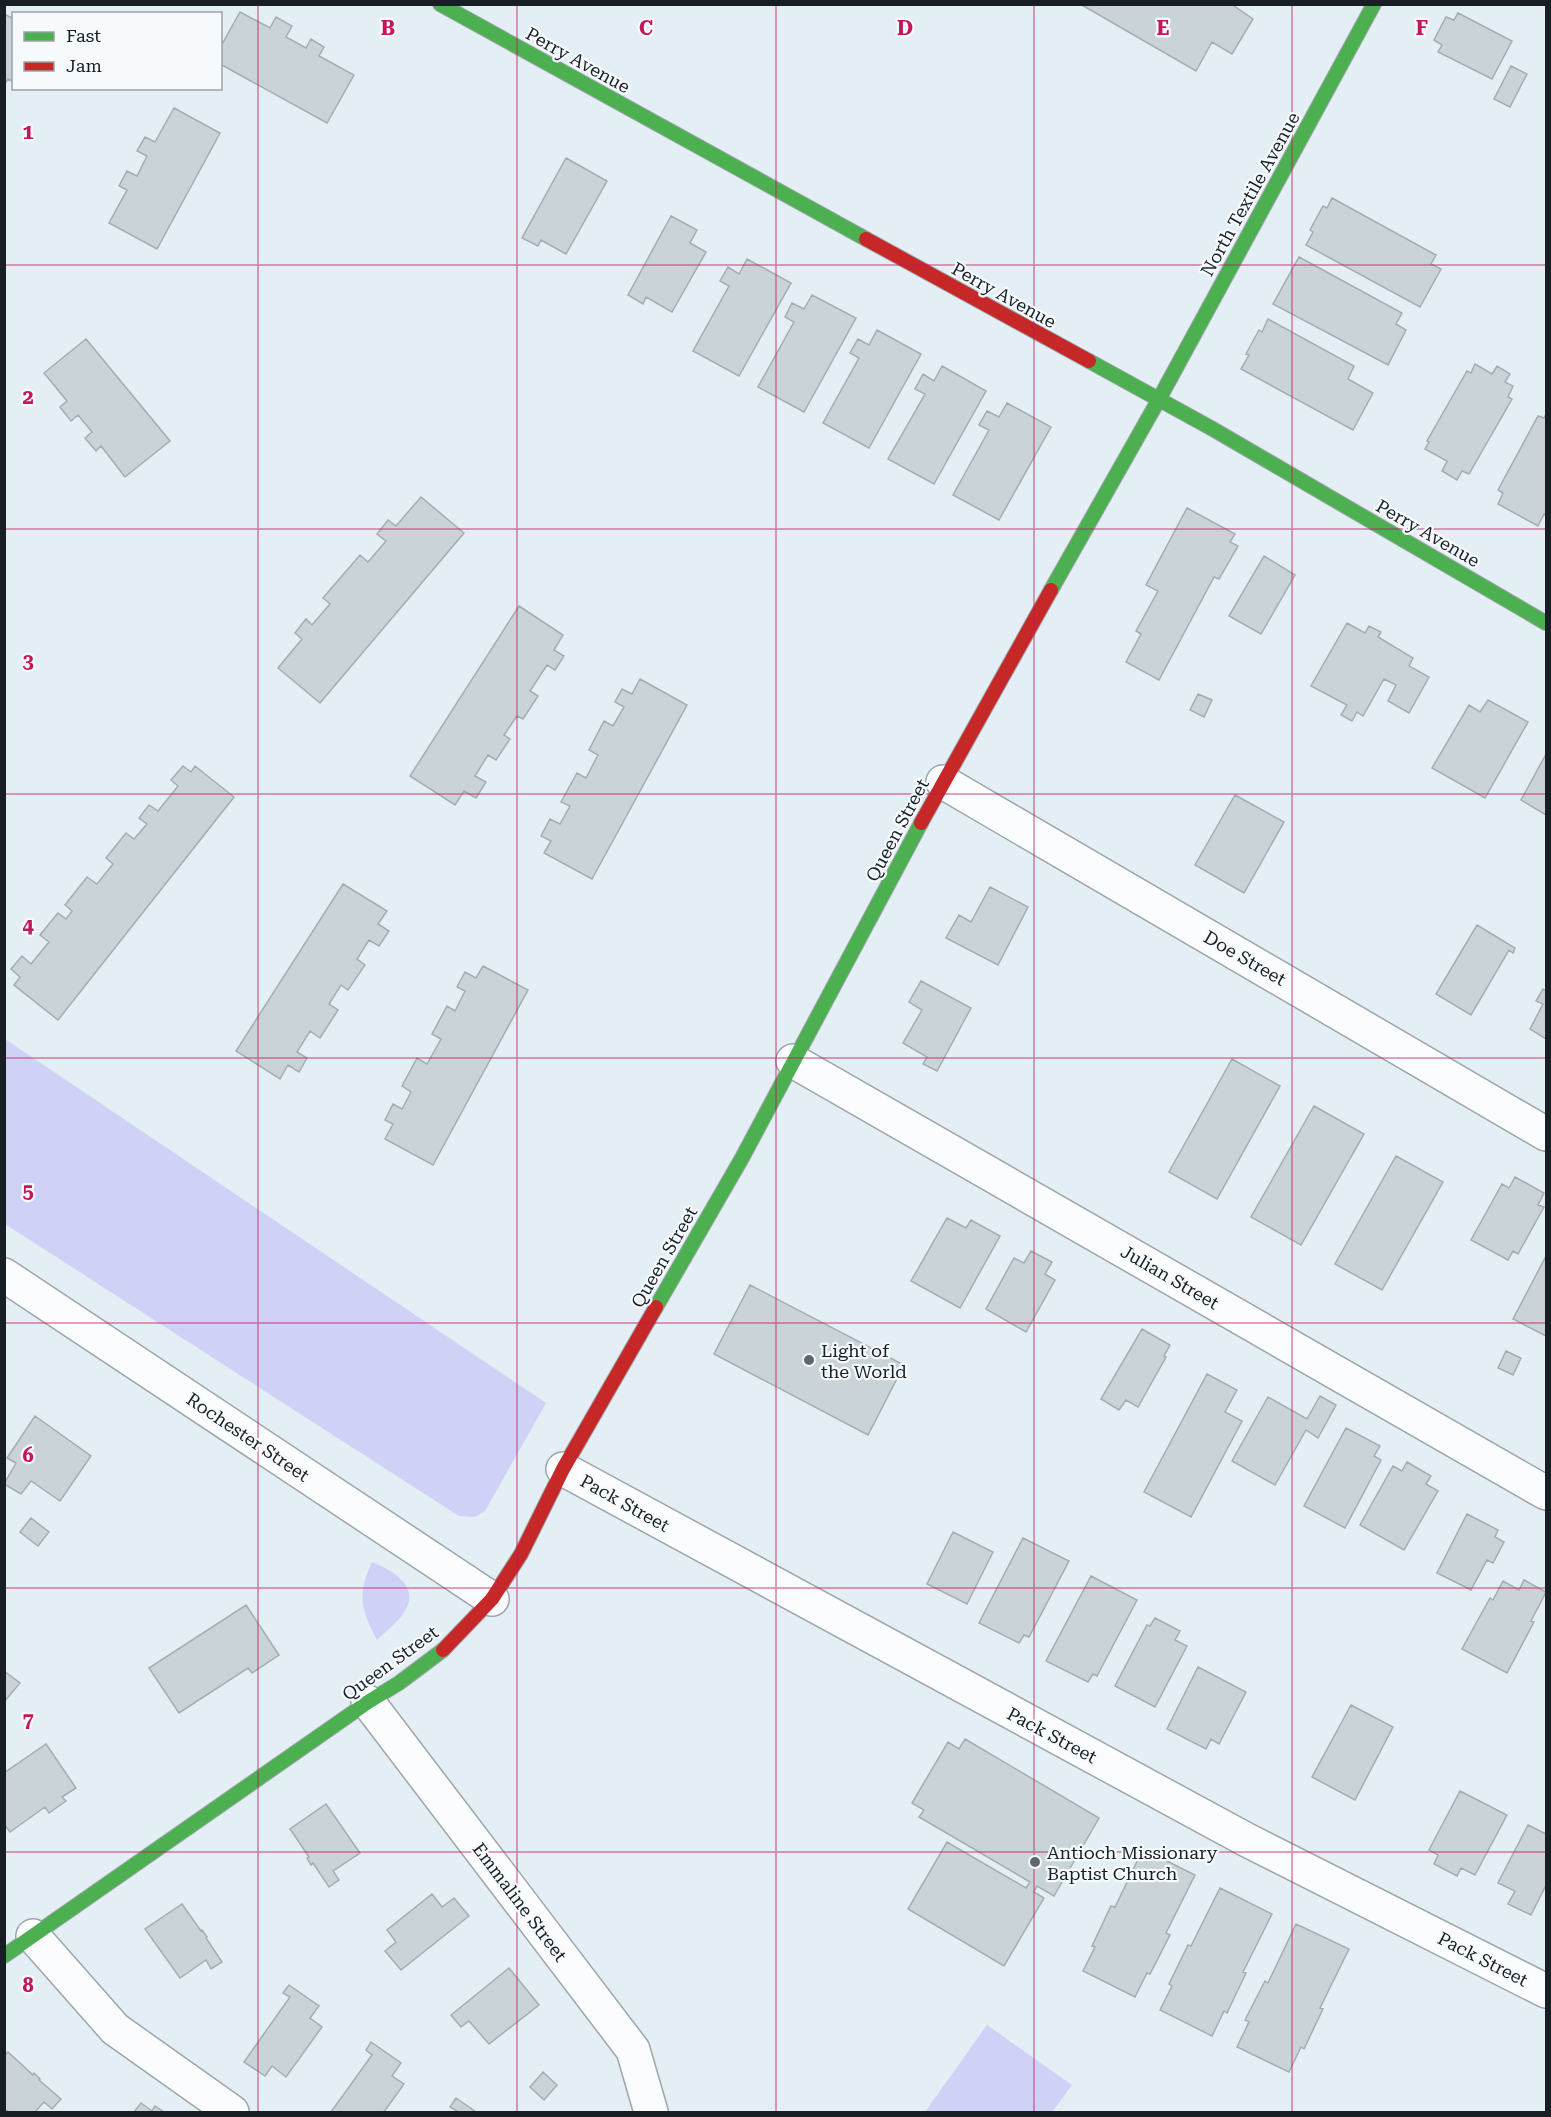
<svg xmlns="http://www.w3.org/2000/svg" width="1551" height="2117" font-family="'Roboto Serif',serif">
  <rect width="100%" height="100%" fill="#e4eef5"/>
  <path fill="#d0d1f7" d="M5,1039l541,364 -61,108 -10,6 -16,-1 -454,-292z
    M372,1562c8,4 19,8 25,14 30,24 -2,47 -20,64 -16,-30 -20,-46 -5,-78z
    M987,2025l85,60 -20,27h-127z"/>
  <path fill="#cad3d8" stroke="#a4adb2" stroke-width="1.5" d="M1080,4h151l22,15 -21,35 -20,-12 -16,29z
    M240,12l30,16 6,-11 16,9 -6,11 20,11 5,-9 13,8 -5,9 35,19 -27,48 -107,-59v-16z
    M1458,13l54,28 -20,38 -54,-27 4,-7 -8,-5 12,-23 8,3z
    M4,14l10,5v63l-6,-3 -4,6z
    M1511,66l16,8 -17,33 -16,-8z
    M174,108l46,25 -63,116 -48,-26 18,-33 -8,-4 8,-15 10,5 10,-20 -10,-5 8,-14 10,5z
    M566,158l41,23 -41,73 -25,-14 -3,6 -16,-8z
    M1332,198l104,57 -5,9 10,5 -21,38 -114,-62 7,-13 -3,-2 13,-24 4,2z
    M671,216l26,14 -7,13 16,9 -34,60 -26,-15 -3,7 -15,-9z
    M1299,257l103,56 -6,11 10,6 -18,35 -115,-61z
    M747,259l44,24 -52,93 -46,-25 36,-65 -9,-5 8,-14 11,7z
    M812,295l44,23 -52,94 -46,-25 36,-65 -9,-5 7,-14 12,6z
    M1268,319l86,47 -6,13 25,14 -20,37 -112,-61 8,-14 -3,-1 13,-24 3,2z
    M877,330l44,24 -52,94 -46,-25 36,-65 -9,-5 8,-14 11,6z
    M86,339l84,102 -45,36 -24,-31 -5,5 -11,-13 7,-6 -14,-17 -7,6 -11,-14 7,-6 -23,-28z
    M1475,364l17,10 5,-8 13,8 -5,8 8,4 -5,11 4,2 -43,75 -7,-3 -5,9 -15,-9 5,-10 -22,-12 4,-7 -2,-1 40,-70 4,2z
    M942,366l44,25 -52,93 -46,-25 37,-65 -10,-5 8,-15 11,7z
    M1007,403l44,24 -52,93 -46,-25 36,-65 -10,-5 8,-14 12,6z
    M1546,414v102l-2,-2 -6,12 -40,-22 5,-11 -5,-3 40,-74 6,2z
    M421,497l43,36 -144,170 -42,-35 24,-29 -7,-6 11,-14 6,6 18,-21 -7,-6 37,-43 8,7 18,-21 -9,-7 11,-14 8,6z
    M1187,508l48,26 -5,8 8,4 -19,33 -5,-2 -55,103 -33,-18 15,-28 -5,-3 22,-40 -12,-6z
    M1264,556l31,19 -34,59 -32,-18z
    M519,606l44,29 -9,15 10,6 -9,14 -8,-5 -17,26 8,5 -15,23 -6,-3 -13,19 6,4 -14,21 -8,-5 -13,21 11,6 -10,16 -12,-7 -9,14 -45,-29z
    M1347,623l18,10 4,-7 12,6 -3,5 35,21 -4,8 20,11 -20,36 -21,-12 8,-16 -12,-6 -21,37 -6,-4 -5,9 -11,-6 6,-10 -36,-19z
    M640,679l47,26 -95,174 -48,-26 7,-12 -10,-5 9,-17 10,5 10,-18 -9,-4 16,-29 9,5 12,-23 -9,-5 15,-29 9,5 11,-19 -9,-5 7,-13 10,5z
    M1198,694l14,6 -8,17 -14,-7z
    M1488,700l40,22 -43,76 -53,-30 37,-63 11,7z
    M1546,754v61l-25,-15z
    M183,766l8,6 4,-6 39,31 -176,223 -44,-35 6,-8 -9,-8 11,-13 9,8 18,-22 -9,-7 18,-22 8,6 6,-8 -7,-6 22,-28 10,7 16,-20 -7,-6 20,-25 8,6 13,-15 -8,-6 10,-13 9,6 20,-25 -7,-6z
    M1235,795l49,27 -40,71 -49,-28z
    M343,884l44,27 -9,13 11,7 -10,15 -10,-6 -12,19 8,6 -17,25 -7,-5 -12,19 9,6 -18,28 -10,-7 -13,21 10,6 -8,14 -11,-7 -8,14 -44,-28z
    M990,887l38,20 -30,58 -52,-27 13,-23 12,7z
    M1477,925l38,23 -2,5 -4,-3 -38,65 -35,-21z
    M483,966l45,24 -95,175 -48,-26 8,-15 -8,-4 8,-16 9,5 9,-17 -9,-6 15,-28 10,6 14,-25 -9,-5 15,-28 8,5 10,-20 -8,-4 8,-15 11,6z
    M921,981l50,27 -34,63 -14,-7 4,-7 -24,-14 19,-33 -13,-8z
    M1543,989l3,2v48l-16,-10 13,-25 -7,-3z
    M1232,1059l48,27 -63,113 -48,-27z
    M1314,1106l50,28 -63,111 -50,-28z
    M1396,1156l47,26 -61,108 -47,-26z
    M1515,1177l29,16 -6,12 6,2 -26,47 -5,-3 -5,9 -37,-20 31,-56 7,4z
    M947,1218l19,10 5,-8 29,16 -40,72 -49,-27z
    M1031,1251l21,11 -7,12 10,6 -29,52 -40,-23 28,-51 10,5z
    M1546,1256v80l-33,-17z
    M750,1285l154,80 -36,70 -154,-81z
    M1142,1329l28,16 -6,11 2,1 -28,50 -12,-7 -7,10 -18,-11z
    M1506,1351l15,7 -8,17 -15,-7z
    M1207,1374l30,16 -12,22 17,9 -51,96 -47,-25z
    M1320,1396l16,9 -18,33 -12,-8 -31,55 -43,-24 36,-64 39,22z
    M35,1416l56,40 -31,45 -29,-20 -10,13 -17,-10 12,-21 -9,-5z
    M1346,1428l34,18 -6,10 7,4 -36,68 -41,-22z
    M1407,1462l24,14 -5,8 12,7 -34,59 -44,-25 33,-59 9,5z
    M1467,1514l31,16 -3,7 9,5 -11,21 -6,-3 -16,30 -34,-17z
    M31,1518l18,14 -11,14 -18,-14z
    M953,1532l40,20 -26,52 -40,-20z
    M1023,1538l46,23 -40,76 -5,-2 -5,8 -40,-20z
    M1091,1576l46,24 -40,76 -4,-2 -5,8 -42,-21z
    M1524,1580l22,12 -15,29 3,1 -27,51 -45,-24 28,-51 3,2 10,-19 16,9z
    M246,1605l33,50 -27,18 -4,-5 -69,45 -30,-45z
    M1155,1618l25,13 -5,9 12,6 -32,61 -40,-21 32,-61 3,1z
    M1198,1667l48,25 -27,52 -8,-5 -5,10 -39,-20z
    M4,1671l16,12 -15,18 -1,-1z
    M1351,1705l42,22 -38,73 -43,-23z
    M965,1739l134,79 -45,78 -17,-10 -3,6 10,6 -40,68 -96,-57 39,-67 79,46 4,-6 -111,-65 5,-7 -12,-7 36,-61 11,7z
    M46,1744l30,44 -14,9 4,4 -17,12 -4,-6 -35,25 -6,-8v-51z
    M1460,1791l47,24 -32,60 -14,-7 -4,8 -23,-12 4,-9 -9,-5z
    M326,1804l34,49 -27,18 6,9 -10,7 -16,-24 -2,2 -4,-7 2,-1 -19,-28z
    M1528,1825l18,9v51l-15,30 -23,-11 7,-13 -17,-8z
    M1143,1849l52,26 -29,58 4,2 -20,39 -3,-1 -12,24 -52,-26 12,-24 -3,-1 19,-40 4,1z
    M1220,1888l52,26 -29,58 3,1 -19,40 -3,-2 -12,25 -52,-26 12,-24 -3,-2 19,-39 3,1z
    M432,1894l10,13 12,-9 15,18 -68,54 -16,-19 11,-9 -9,-12z
    M182,1904l19,27 1,-1 5,7 -1,1 16,24 -11,7 -5,-9 -26,18 -35,-49z
    M1296,1924l53,25 -29,59 3,1 -19,40 -3,-2 -12,25 -52,-25 12,-25 -4,-2 20,-39 3,2z
    M509,1968l30,37 -50,39 -20,-23 -8,6 -10,-12z
    M289,1985l30,21 -9,12 12,9 -36,50 -14,-11 -7,10 -21,-14 46,-65 -7,-4z
    M371,2042l30,21 -9,13 12,8 -20,28h-53l41,-57 -6,-5z
    M8,2052l25,23 1,-2 6,6 -1,1 22,19 -9,10 -8,-7 -9,10h-26l-5,-3v-53z
    M543,2072l14,13 -13,15 -14,-13z
    M456,2098l20,14h-21l2,-1 -7,-4z
    M141,2103l11,8 3,-5 9,6h-30z"/>
  <g fill="none" stroke-linecap="round" stroke-linejoin="round">
    <defs>
      <path id="street" d="M943,782l603,352
        M793,1061l753,432
        M4,1275l488,324
        M563,1469l682,370 301,152
        M368,1702l265,348 18,62
        M33,1936l82,93 117,83"/>
      <path id="fast" d="M440,4l426,235
        M1089,361l122,67 335,195
        M1051,590l107,-189 216,-397
        M656,1307l86,-149 179,-335
        M4,1956l364,-254 31,-19 44,-33"/>
      <path id="jam" d="M866,239l223,122
        M921,823l130,-233
        M443,1650l49,-51 29,-45 42,-85 93,-162"/>
    </defs>
    <use href="#street" stroke="#9ea5ab" stroke-width="36"/>
    <use href="#fast" stroke="#9ea5ab" stroke-width="16"/>
    <use href="#jam" stroke="#9ea5ab" stroke-width="16"/>
    <use href="#street" stroke="#fbfcfe" stroke-width="33"/>
    <use href="#fast" stroke="#4caf50" stroke-width="14"/>
    <use href="#jam" stroke="#c62828" stroke-width="14"/>
  </g>
  <path fill="none" stroke="#c2185b" stroke-width="1.5" stroke-opacity="0.55" d="M258,4v2108M517,4v2108M776,4v2108M1034,4v2108M1292,4v2108M4,265h1542M4,529h1542M4,794h1542M4,1058h1542M4,1323h1542M4,1588h1542M4,1852h1542"/>
  <g fill="#5f676d" stroke="#f6fafd" stroke-width="2">
    <circle cx="809" cy="1360" r="6"/>
    <circle cx="1035" cy="1862" r="6"/>
  </g>
  <g text-anchor="middle" dominant-baseline="central" stroke-width="4.5" stroke-linejoin="round" paint-order="stroke">
    <g font-size="18" fill="#181f24" stroke="#f6fafd">
      <text transform="translate(578 60) rotate(29)">Perry Avenue</text>
      <text transform="translate(1250 194) rotate(-61)">North Textile Avenue</text>
      <text transform="translate(1004 295) rotate(29)">Perry Avenue</text>
      <text transform="translate(1428 533) rotate(30)">Perry Avenue</text>
      <text transform="translate(897 830) rotate(-62)">Queen Street</text>
      <text transform="translate(1245 958) rotate(30)">Doe Street</text>
      <text transform="translate(664 1257) rotate(-60)">Queen Street</text>
      <text transform="translate(1170 1277) rotate(30)">Julian Street</text>
      <text transform="translate(248 1437) rotate(34)">Rochester Street</text>
      <text transform="translate(625 1503) rotate(29)">Pack Street</text>
      <text transform="translate(390 1663) rotate(-36)">Queen Street</text>
      <text transform="translate(1052 1735) rotate(28)">Pack Street</text>
      <text transform="translate(520 1902) rotate(53)">Emmaline Street</text>
      <text transform="translate(1483 1959) rotate(27)">Pack Street</text>
    </g>
    <g font-size="18" fill="#181f24" stroke="#f6fafd" text-anchor="start">
      <text x="821" y="1350">Light of<tspan x="821" dy="21">the World</tspan></text>
      <text x="1047" y="1852">Antioch Missionary<tspan x="1047" dy="21">Baptist Church</tspan></text>
    </g>
  </g>
  <g font-size="20" text-anchor="middle" font-weight="bold" fill="#c2185b" stroke="#f6fafd" stroke-width="4.5" stroke-linejoin="round" paint-order="stroke">
    <text x="388" y="35">B</text>
    <text x="646" y="35">C</text>
    <text x="905" y="35">D</text>
    <text x="1163" y="35">E</text>
    <text x="1422" y="35">F</text>
    <text x="28" y="139">1</text>
    <text x="28" y="404">2</text>
    <text x="28" y="668">3</text>
    <text x="28" y="933">4</text>
    <text x="28" y="1198">5</text>
    <text x="28" y="1462">6</text>
    <text x="28" y="1727">7</text>
    <text x="28" y="1992">8</text>
  </g>
  <rect width="1551" height="2117" fill="none" stroke="#181f24" stroke-width="12"/>
  <rect x="12" y="12" width="210" height="78" fill="#f6fafd" stroke="#9da2a6" stroke-width="1.5"/>
  <rect x="24" y="32" width="30" height="9" fill="#4caf50" stroke="#9da2a6" stroke-width="1.5"/>
  <text x="66" y="42" font-size="18" fill="#181f24">Fast</text>
  <rect x="24" y="62" width="30" height="9" fill="#c62828" stroke="#9da2a6" stroke-width="1.5"/>
  <text x="66" y="72" font-size="18" fill="#181f24">Jam</text>
</svg>
